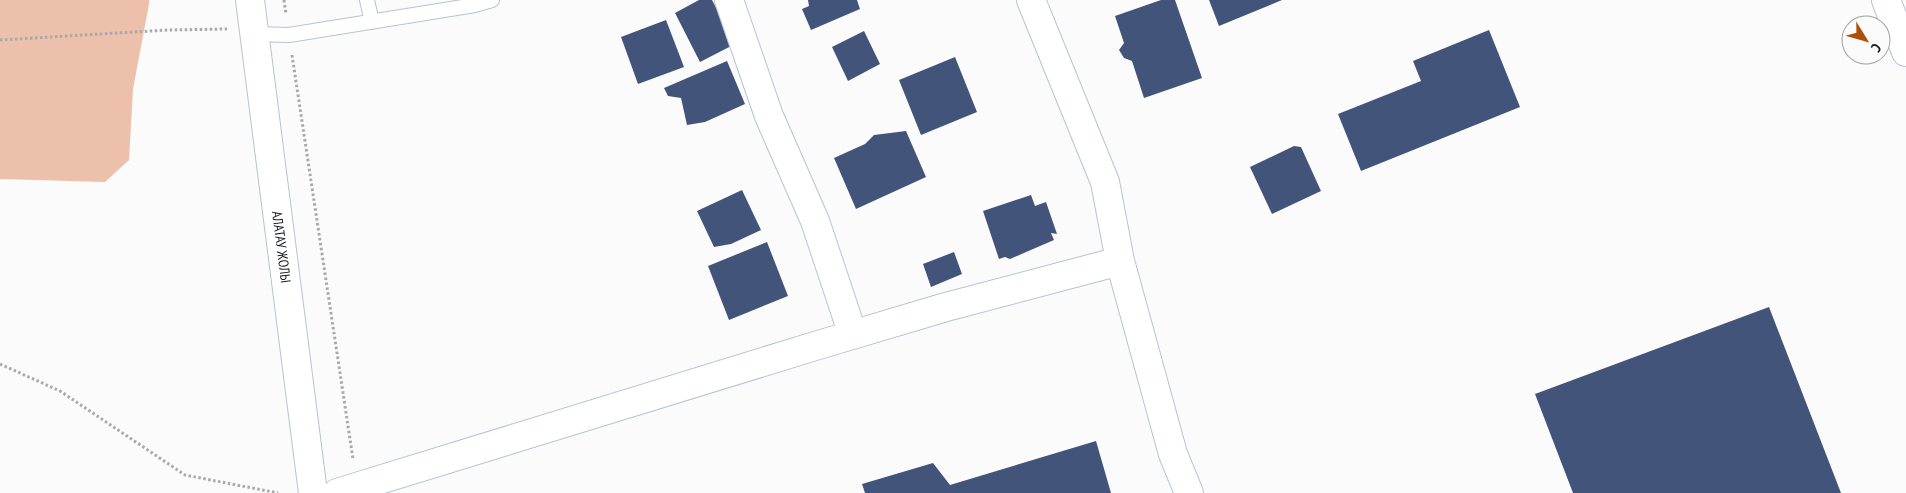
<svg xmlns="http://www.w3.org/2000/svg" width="1906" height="493" font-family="'PT Sans Narrow',sans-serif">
  <rect width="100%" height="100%" fill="#fbfbfb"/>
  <path fill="#ecc0aa" d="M0,0h149v4l-16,85 -4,71 -24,22 -105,-3z"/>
  <path fill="#42547a" d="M699,0h13l23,44 -35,18 -25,-49z
    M808,0h49l3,9 -49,21 -9,-21 7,-3z
    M1161,0h14l27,78 -58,20 -12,-37 -8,-3 -5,-8 5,-7 -9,-27z
    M1209,0h73l-63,26z
    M666,20l18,47 -46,17 -17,-47z
    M1489,30l31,77 -159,64 -23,-57 83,-33 -8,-20z
    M864,31l16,33 -32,17 -16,-34z
    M955,57l22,55 -56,23 -22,-55z
    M727,61l18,43 -40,18 -18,3 -6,-27 -13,-2 -4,-8z
    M906,131l20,46 -70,32 -22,-51 31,-14 9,-9z
    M1294,146l7,1 20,44 -49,23 -22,-47z
    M742,190l19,40 -30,14 -17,3 -17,-36z
    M1031,195l4,11 11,-4 11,32 -6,-1 3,7 -44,19 -5,-2 -6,2 -16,-48z
    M767,242l21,54 -59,24 -21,-54z
    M954,252l8,22 -31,13 -8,-23z
    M1769,307l72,186h-268l-38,-99z
    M1096,441l15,52h-246l-3,-9 71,-21 17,22z"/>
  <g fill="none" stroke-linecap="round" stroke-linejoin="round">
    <defs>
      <path id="service" d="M367,0l5,22
        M255,34l34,1 186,-30 17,-5"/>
      <path id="minor" d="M729,0l40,116 46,105 38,114
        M1031,0l74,182 15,79 53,193 16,39
        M337,493l478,-147 131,-39 174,-46"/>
      <g id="secondary">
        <path id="s1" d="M250,0l63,493"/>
      </g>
      <path id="primary" d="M1886,0l20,52"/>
    </defs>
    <use href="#service" stroke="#b9c2d4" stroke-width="16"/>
    <use href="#minor" stroke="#b9c2d4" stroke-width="30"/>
    <use href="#secondary" stroke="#b9c2d4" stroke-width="30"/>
    <use href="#primary" stroke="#b9c2d4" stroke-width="30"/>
    <path stroke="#a8a9ab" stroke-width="3" stroke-dasharray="2.5 2.5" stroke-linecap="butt" d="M284,0l2,14
      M0,40l168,-10 59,-1
      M292,55l61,404
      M0,364l60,27 125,84 93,18"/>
    <use href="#service" stroke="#fff" stroke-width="14"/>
    <use href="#minor" stroke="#fff" stroke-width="28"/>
    <use href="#secondary" stroke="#fff" stroke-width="28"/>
    <use href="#primary" stroke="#fff" stroke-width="28"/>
  </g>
  <g text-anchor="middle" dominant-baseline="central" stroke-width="5" stroke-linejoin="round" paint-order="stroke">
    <g font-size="14" fill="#171a20" stroke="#fbfbfb">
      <text stroke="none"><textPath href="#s1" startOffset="249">АЛАТАУ ЖОЛЫ</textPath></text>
    </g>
  </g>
  <g transform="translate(1866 40) rotate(127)"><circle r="24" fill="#fbfbfb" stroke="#a0a1a3"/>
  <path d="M0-4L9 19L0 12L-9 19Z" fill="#af4f07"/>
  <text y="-8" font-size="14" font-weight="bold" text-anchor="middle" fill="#171a20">С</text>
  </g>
</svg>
